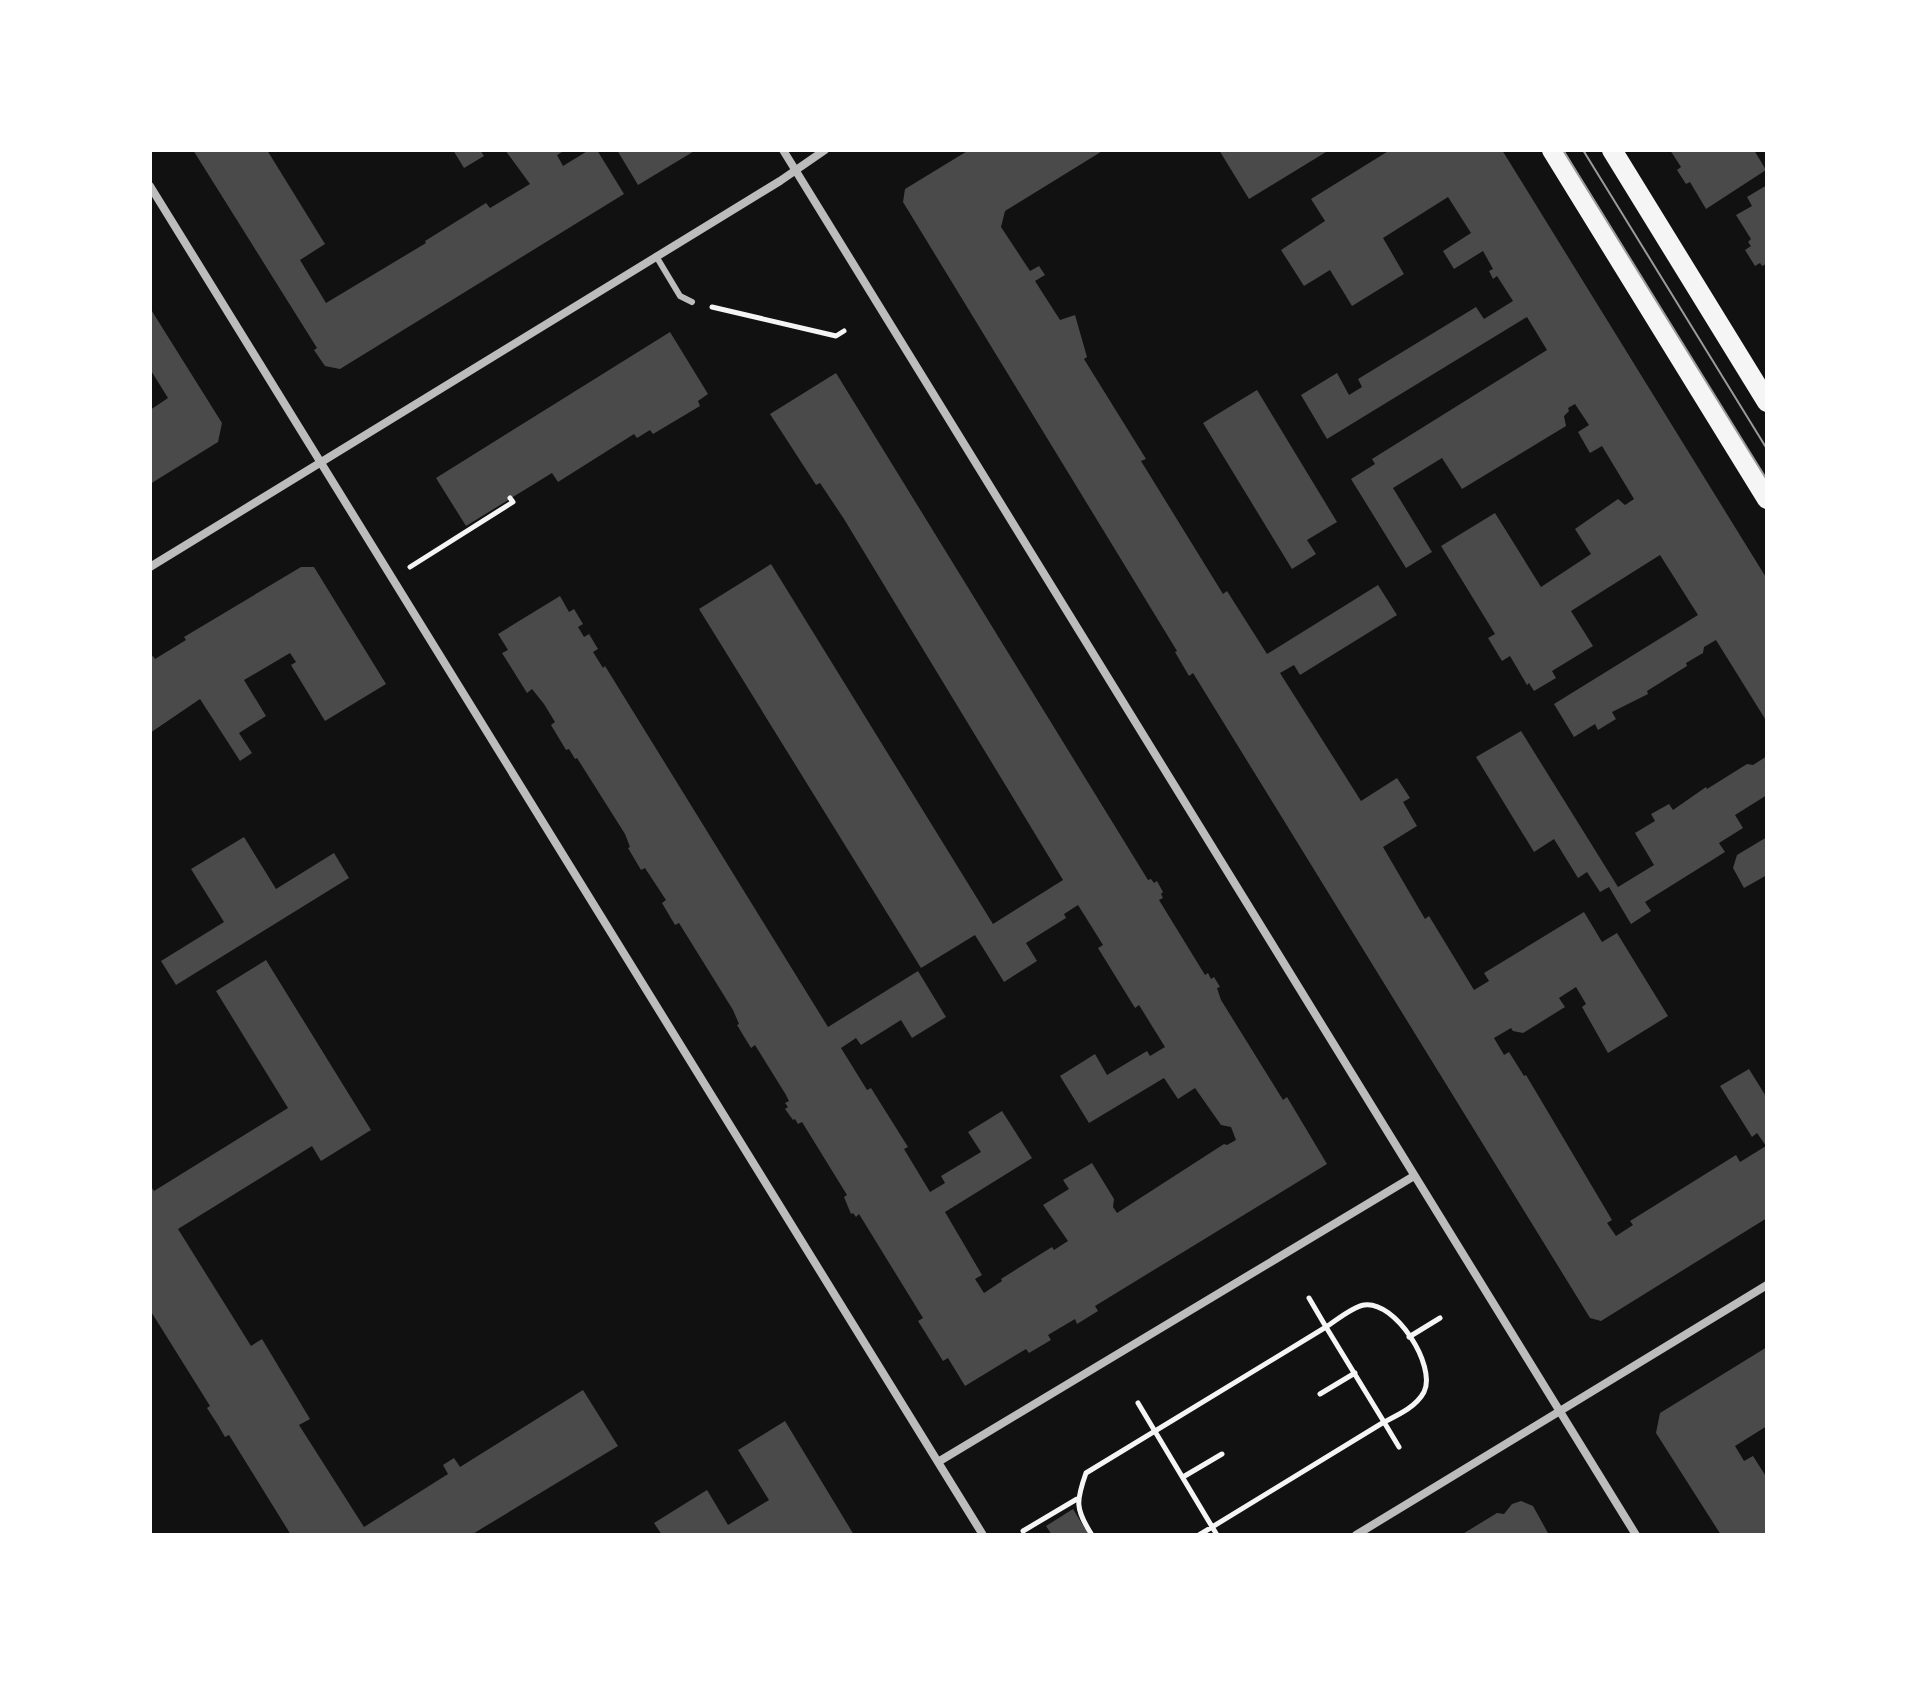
<svg xmlns="http://www.w3.org/2000/svg" width="1917" height="1685" font-family="Overpass,sans-serif">
  <rect width="100%" height="100%" fill="#111"/>
  <path fill="#4a4a4a" d="M193,150h74l58,94 -25,16 26,43 100,-60 -1,-2 61,-38 4,5 40,-24 -25,-34h55l2,2 -5,3 6,11 26,-16h8l27,44 -284,175 -15,-3 -11,-16 3,-2z
    M453,150h27l4,6 -20,12z
    M617,150h79l-58,35z
    M969,150h135l-99,61 -4,16 29,44 9,-5 6,9 -10,6 25,39 15,-5 12,42 -3,2 62,100 -5,2 82,133 4,-3 40,63 111,-69 19,30 -97,60 -6,-10 -14,8 81,128 36,-23 13,20 -7,4 14,24 -34,21 42,72 4,-3 45,74 15,-9 -5,-8 100,-61 18,30 15,-9 51,83 -60,37 -26,-46 4,-3 -10,-17 -17,11 6,9 -42,26 -10,-2 -2,-3 -17,10 10,17 5,-3 15,24 2,-1 86,145 -5,3 9,13 17,-11 -3,-4 106,-66 4,7 26,-16 -9,-13 -5,4 -32,-51 29,-17 18,29v120l-166,103 -11,-3 -397,-645 -4,3 -14,-24 2,-1 -274,-449 2,-13z
    M1219,150h105l2,2 -77,47z
    M1390,150h112l265,429v143l-51,-82 -12,7 -1,6 -17,10 1,3 -40,25 1,3 -36,18 4,7 -18,11 -3,-6 -21,13 -20,-33 144,-89 -38,-60 -89,56 22,35 -41,25 4,7 -22,13 -5,-8 -2,2 -17,-29 -8,5 -14,-23 7,-4 -54,-88 54,-33 46,74 50,-33 -16,-25 43,-30 7,6 9,-6 -32,-53 -12,7 -12,-21 11,-7 -14,-21 -7,4 1,3 -5,5 2,10 -104,63 -20,-31 -49,30 39,64 -26,16 -55,-89 24,-15 -3,-5 175,-109 -20,-33 -200,122 -26,-44 36,-22 12,22 13,-8 -4,-8 118,-72 8,12 29,-18 -16,-25 -4,3 -4,-8 4,-2 -10,-18 -29,18 -11,-18 28,-18 -23,-36 -65,41 21,36 -52,32 -22,-36 -26,16 -23,-36 44,-29 -14,-22z
    M1670,150h84l12,20 -60,39 -16,-27 -4,2 -9,-14 4,-3z
    M1767,185v79l-5,2 -2,-3 -5,3 -10,-16 6,-4 -3,-4 3,-3 -15,-24 16,-9 -5,-9z
    M150,308l72,115 -4,19 -68,42v-74l18,-12 -18,-29z
    M670,332l38,62 -10,7 2,5 -47,28 -3,-4 -13,8 -3,-4 -76,48 -6,-9 -86,53 -30,-48z
    M836,373l312,507 3,-1 3,4 3,-2 6,11 -2,2 2,4 -4,2 46,75 3,-2 3,6 3,-2 6,10 -3,1 4,12 62,100 4,-3 40,67 -232,142 3,5 -21,13 -2,-5 -27,16 3,5 -22,13 -3,-4 -61,37 -17,-28 -5,3 -25,-40 5,-3 -64,-104 -3,3 -3,-4 -2,1 -7,-17 3,-2 -45,-73 -4,2 -3,-5 -2,1 -8,-11 3,-2 -3,-4 4,-2 -3,-6 -31,-50 -4,3 -14,-23 2,-1 -6,-14 -54,-87 -4,2 -13,-22 4,-3 -21,-32 -4,2 -13,-22 2,-1 -5,-13 -48,-76 -2,1 -6,-10 -3,1 -15,-25 4,-3 -11,-18 -12,-15 -5,4 -25,-40 6,-3 -10,-16 62,-38 9,16 5,-3 9,15 -5,3 6,10 5,-3 9,15 -5,3 10,16 2,-2 223,361 90,-56 28,46 -34,21 -11,-18 -40,25 -5,-7 -15,10 26,42 4,-2 37,59 -4,2 26,43 15,-9 -4,-7 40,-24 -13,-20 34,-21 30,47 -87,54 37,63 -7,4 9,14 18,-12 -1,-2 51,-32 2,3 14,-9 -25,-36 26,-16 -6,-9 29,-17 22,36 -1,8 4,6 107,-69 3,1 9,-5 -5,-13 -10,-2 -26,-37 -17,11 -14,-21 -75,45 -29,-47 35,-22 12,21 40,-24 3,5 15,-9 -26,-42 -4,3 -37,-60 5,-3 -25,-40 -14,9 2,4 -40,25 11,18 -33,21 -29,-47 -54,33 -222,-359 72,-45 222,360 70,-44 -219,-361 -24,-36 -4,2 -46,-71z
    M1257,390l80,132 -30,18 9,14 -24,15 -89,-146z
    M301,567h13l72,117 -61,37 -34,-56 5,-3 -6,-9 -46,27 22,36 -27,17 13,20 -12,8 -40,-62 -50,34v-75l3,-2 2,3 31,-19 -2,-3z
    M1521,731l97,156 36,-22 -19,-32 20,-12 -4,-7 18,-10 4,6 33,-23 1,2 40,-25 6,1 14,-9v39l-32,20 8,13 -24,15 6,9 -80,50 6,9 -20,13 -22,-37 -9,5 -13,-20 -9,6 -24,-39 -20,13 -58,-95z
    M244,837l32,52 58,-36 15,25 -173,107 -15,-24 63,-39 -33,-53z
    M1767,837v38l-23,13 -11,-20 4,-13z
    M266,960l105,170 -50,31 -9,-15 -134,83 73,117 11,-7 48,80 -11,6 65,102 84,-53 -5,-9 11,-7 6,9 123,-77 35,56 -147,89h-180l-62,-100 -4,2 -7,-12 -11,-17 3,-2 -60,-96v-125l4,6 134,-83 -72,-117z
    M1767,1347v79l-32,20 9,15 9,-5 14,22v57h-46l-65,-102 4,-20z
    M785,1421l69,114h-192l-8,-12 53,-33 21,35 41,-25 -31,-50z
    M1521,1501l12,5 16,29h-88l36,-22 7,1 8,-10z
    M1073,1509l16,26h-37l-6,-9z"/>
  <g fill="none" stroke-linecap="round" stroke-linejoin="round">
    <path stroke="#f5f5f5" stroke-width="5" d="M712,307l124,29 8,-5
      M410,567l103,-65 -3,-4
      M1309,1298l17,29c11,-7 26,-20 38,-22 31,-5 73,61 60,87 -8,15 -26,23 -40,30l15,25
      M1409,1337l31,-19
      M1320,1394l35,-21
      M1138,1403l79,132
      M1183,1477l39,-23
      M1023,1531l54,-32
      M1092,1535c-17,-26 -16,-34 -6,-62l240,-146 58,95 -185,113"/>
    <path stroke="#bcbcbc" stroke-width="6" d="M656,256l24,40 12,6"/>
    <path stroke="#bcbcbc" stroke-width="8" d="M783,150l853,1385
      M150,186l833,1349
      M150,567l630,-386 45,-31
      M938,1462l476,-286
      M1356,1535l411,-250"/>
    <path stroke="#f5f5f5" stroke-width="20" d="M1552,150l215,349
      M1612,150l155,252"/>
    <path stroke="#9a9a9a" stroke-width="2" d="M1563,150l204,330
      M1583,150l184,299"/>
  </g>
  <rect width="1917" height="1685" fill="none" stroke="#ffffff" stroke-width="304"/>
</svg>
